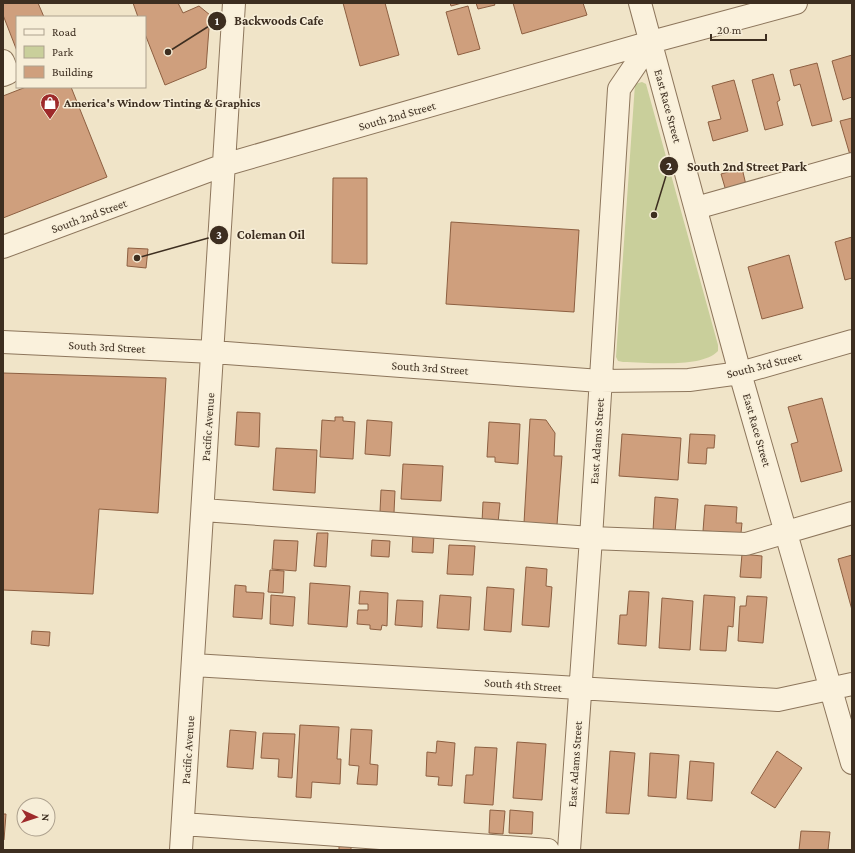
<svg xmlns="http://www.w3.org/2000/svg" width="855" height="853" font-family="'Crimson Pro',serif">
  <rect width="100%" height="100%" fill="#f0e4c8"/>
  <path fill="#c9cf9b" d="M642,82l4,2 72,261v6c-17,18 -71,11 -95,11l-5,-1 -2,-4 19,-273z"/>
  <path fill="#cf9f7d" stroke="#8d5f41" d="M3,3h35l6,14h-27v34l-14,-36z
    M133,3h45l5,10 16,-7 11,9 -4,53 -41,17 -20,-51v-17h-7z
    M343,3h42l14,52 -39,11z
    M450,3h12l-11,3z
    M476,3h18l1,2 -17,4z
    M513,3h70l4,12 -65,19z
    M468,6l12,43 -22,6 -12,-43z
    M852,55v42l-9,3 -11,-39z
    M817,63l15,58 -20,5 -12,-42 -6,2 -4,-16z
    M773,74l7,26 -3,2 6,23 -18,5 -13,-50z
    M734,80l14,51 -35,10 -5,-19 13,-3 -9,-33z
    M26,87h45l36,90 -104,41v-122z
    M852,118v36l-2,1 -10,-34z
    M742,168l4,17 -20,6 -5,-17z
    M333,178h34v86l-35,-1z
    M451,222l128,8 -5,82 -128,-8z
    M852,237v41l-7,2 -10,-38z
    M128,248l20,1 -2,19 -19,-2z
    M789,255l14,53 -41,11 -14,-52z
    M3,373l163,5 -8,135 -59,-4 -6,85 -90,-4z
    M822,398l20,73 -41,11 -10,-38 7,-2 -10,-35z
    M237,412l23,1 -1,34 -24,-2z
    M335,417h8v4l12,1 -2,37 -33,-2 2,-37 13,1z
    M530,419l16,1 9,13 -1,23h8l-5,69 -33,-2z
    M367,420l25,2 -2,34 -25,-2z
    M489,422l31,2 -2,40 -23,-2v-5h-8z
    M622,434l59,4 -3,42 -59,-4z
    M690,434l25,1 -1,13h-7l-1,16 -18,-1z
    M276,448l41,2 -2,43 -42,-3z
    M403,464l40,2 -2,35 -40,-2z
    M381,490l14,1 -1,22 -14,-1z
    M655,497l23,2 -3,33 -22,-1z
    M483,502l17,1 -2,20 -16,-1z
    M705,505l32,2 -1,16h6l-1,10 -38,-2z
    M317,533h11l-2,34 -12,-1z
    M413,533l21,2 -1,18 -21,-1z
    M274,540l24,1 -2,30 -24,-2z
    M372,540l18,1 -1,16 -18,-1z
    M449,545l26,1 -2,29 -26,-1z
    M742,554l20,2 -1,22 -21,-1z
    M852,555v55l-14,-51z
    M526,567l21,2 -1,17 6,1 -3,40 -27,-2z
    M270,570l14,1 -1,22 -15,-1z
    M310,583l40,3 -3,41 -39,-3z
    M235,585l11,1v6l18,1 -2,26 -29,-2z
    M487,587l27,2 -3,43 -27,-2z
    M360,591l28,2 -1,33 -5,-1 -1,5 -11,-1v-4l-13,-1 1,-14h10v-6h-9z
    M629,591l20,1 -3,54 -28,-2 2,-29h7z
    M271,595l24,2 -2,29 -23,-2z
    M440,595l31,2 -2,33 -32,-2z
    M704,595l31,2 -2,30 -5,-1 -2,25 -26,-1z
    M747,596l20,1 -4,46 -25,-2 2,-35h6z
    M662,598l31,3 -3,49 -31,-2z
    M397,600l26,1 -1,26 -27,-2z
    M32,631l18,1 -1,14 -18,-2z
    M300,725l39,2 -2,32h4l-1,25 -28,-2 -1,16 -15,-1z
    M351,729l21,1 -2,34 8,1 -1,20 -20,-1 2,-18 -10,-1z
    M230,730l26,2 -3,37 -26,-2z
    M263,733l32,1 -3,44 -14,-1 1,-18 -18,-1z
    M437,741l18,2 -3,43 -14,-1 1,-8 -13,-1 1,-24 9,1z
    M517,742l29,2 -4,56 -29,-2z
    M475,747l22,1 -4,57 -29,-2 2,-28h7z
    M610,751l25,2 -6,61 -23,-1z
    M777,751l25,17 -27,40 -24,-15z
    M650,753l29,2 -3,43 -28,-2z
    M690,761l24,2 -2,38 -25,-2z
    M490,810l15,1 -2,23 -14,-1z
    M510,810l23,2 -1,22 -23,-1z
    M3,814h3l-2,26h-1z
    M801,831l29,1 -2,18h-29z
    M339,846l12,1v3h-12z"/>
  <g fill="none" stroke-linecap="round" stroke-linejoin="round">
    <defs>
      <path id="minor" d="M640,3l100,370 112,390
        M3,61l5,12 -5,2
        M696,208l156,-44
        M3,247l221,-82 427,-123 145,-39
        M3,342l210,10 387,29 89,-1 51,-7 112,-32
        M203,510l388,28 155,6 106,-31
        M193,665l585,35 74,-16
        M183,824l365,26
        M181,850l53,-847
        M569,850l22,-312 28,-449 32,-47"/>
    </defs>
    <use href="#minor" stroke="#8d765c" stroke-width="24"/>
    <use href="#minor" stroke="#faf1dc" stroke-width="22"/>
  </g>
  <defs>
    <symbol id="shop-pin" viewBox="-11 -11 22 30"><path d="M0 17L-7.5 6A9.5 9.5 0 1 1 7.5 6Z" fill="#9e2a2b" stroke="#f7eed8"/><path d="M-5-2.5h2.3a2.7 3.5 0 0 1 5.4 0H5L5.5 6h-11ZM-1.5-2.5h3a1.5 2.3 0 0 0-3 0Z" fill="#fff"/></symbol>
  </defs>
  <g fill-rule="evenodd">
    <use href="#shop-pin" x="39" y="92" width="22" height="30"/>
  </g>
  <g text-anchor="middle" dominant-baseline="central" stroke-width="3" stroke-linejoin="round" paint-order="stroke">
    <g font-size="12" font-weight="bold" fill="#3d2e20" stroke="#f7eed8" text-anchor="start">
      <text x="64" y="103">America's Window Tinting &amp; Graphics</text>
    </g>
    <g font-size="12" fill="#3d2e20" stroke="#f7eed8">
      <text transform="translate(668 106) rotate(75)">East Race Street</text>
      <text transform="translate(397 116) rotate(-16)">South 2nd Street</text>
      <text transform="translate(89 216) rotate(-20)">South 2nd Street</text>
      <text transform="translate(107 347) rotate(3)">South 3rd Street</text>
      <text transform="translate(764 365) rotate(-14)">South 3rd Street</text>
      <text transform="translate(430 368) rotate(4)">South 3rd Street</text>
      <text transform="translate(208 427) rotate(-86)">Pacific Avenue</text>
      <text transform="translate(757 430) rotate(74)">East Race Street</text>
      <text transform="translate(597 441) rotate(-86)">East Adams Street</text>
      <text transform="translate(523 685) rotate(4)">South 4th Street</text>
      <text transform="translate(188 750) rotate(-86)">Pacific Avenue</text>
      <text transform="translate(575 764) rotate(-86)">East Adams Street</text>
    </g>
  </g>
  <path fill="none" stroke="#3d2e20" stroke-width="1.5" d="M168 52L217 21M654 215L669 166M137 258L219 235"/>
  <g fill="#3d2e20" stroke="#f7eed8" stroke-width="1.5">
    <circle cx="168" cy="52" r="4"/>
    <circle cx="654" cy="215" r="4"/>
    <circle cx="137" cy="258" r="4"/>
    <circle cx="217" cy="21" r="10"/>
    <circle cx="669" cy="166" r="10"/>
    <circle cx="219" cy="235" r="10"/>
  </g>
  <g font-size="12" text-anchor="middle" font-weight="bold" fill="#fff">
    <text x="217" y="25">1</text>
    <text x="669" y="170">2</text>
    <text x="219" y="239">3</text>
  </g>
  <g font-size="13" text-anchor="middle" font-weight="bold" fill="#3d2e20" stroke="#f7eed8" stroke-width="3" stroke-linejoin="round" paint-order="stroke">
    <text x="279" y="25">Backwoods Cafe</text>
    <text x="747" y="171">South 2nd Street Park</text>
    <text x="271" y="239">Coleman Oil</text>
  </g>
  <rect width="855" height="853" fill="none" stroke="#3d2e20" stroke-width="8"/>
  <rect x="16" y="16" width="130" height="72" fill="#f7eed8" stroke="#ada18e"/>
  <rect x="24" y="29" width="20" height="6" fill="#faf1dc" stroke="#ada18e"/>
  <text x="52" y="36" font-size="12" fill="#3d2e20">Road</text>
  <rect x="24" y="46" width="20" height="12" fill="#c9cf9b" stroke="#ada18e"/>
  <text x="52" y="56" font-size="12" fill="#3d2e20">Park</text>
  <rect x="24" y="66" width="20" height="12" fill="#cf9f7d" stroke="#ada18e"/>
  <text x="52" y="76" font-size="12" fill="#3d2e20">Building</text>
  <g transform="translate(36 817) rotate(93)"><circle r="19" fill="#f7eed8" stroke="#ada18e"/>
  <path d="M0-3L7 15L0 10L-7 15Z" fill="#9e2a2b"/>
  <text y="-6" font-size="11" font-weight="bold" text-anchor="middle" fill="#3d2e20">N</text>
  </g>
  <path d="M711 34v6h55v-6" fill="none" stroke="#3d2e20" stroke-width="2"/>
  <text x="717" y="34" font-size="12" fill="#3d2e20" stroke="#f7eed8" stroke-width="3" paint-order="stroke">20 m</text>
</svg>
